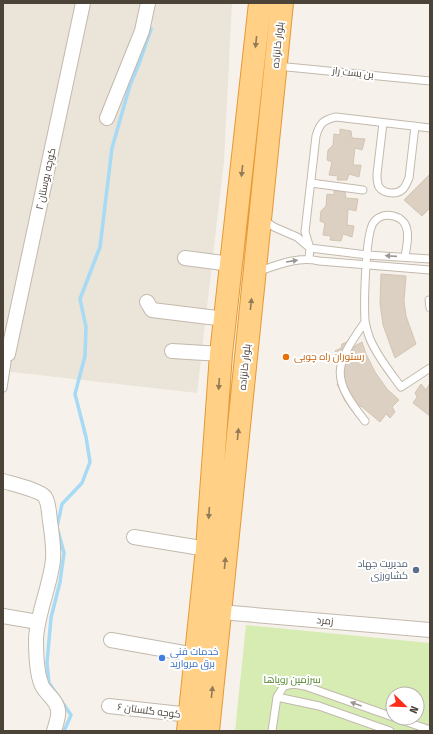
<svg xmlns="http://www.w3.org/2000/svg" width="433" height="734" font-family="'Fira Sans Condensed',Cairo,sans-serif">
  <rect width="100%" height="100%" fill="#f6f2eb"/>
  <path fill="#eae4d9" d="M3,3h229l-8,158 -27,232 -194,-22z"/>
  <path fill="#d6ecb3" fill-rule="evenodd" d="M246,625l184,18v88h-195zM393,694h24v24h-24z"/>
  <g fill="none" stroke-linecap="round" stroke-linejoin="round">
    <path stroke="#a6daf5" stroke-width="3.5" d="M64,731l7,-16 -22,-32 -2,-20 4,-45 9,-36 4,-29 -7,-26 5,-23 20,-21 8,-21 -4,-25 -11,-43 10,-38 1,-29 -6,-28 20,-52 12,-99 18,-63 10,-24 11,-32"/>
  </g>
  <path fill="#dcd0c3" stroke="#d4c5b2" d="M340,129l11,2 1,7 13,1 -3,11 -7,-2 -2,17h8l-2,12 -10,-3 -2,6h-10l1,-4 -9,-1 3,-13 -5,-2 1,-10 5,-5 1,-11 6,1z
    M430,174v34l-8,8 -18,-16z
    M334,190l11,2 1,6 12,1 -2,12 -8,-2 -1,16 7,1 -2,11 -9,-3 -2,7 -11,-1 1,-4 -8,-1 2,-12 -5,-2 1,-10 5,-5 1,-12 7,1z
    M381,274l25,2 -2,25 2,15 10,28 -21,14 -12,-33 -3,-22z
    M352,340l1,7 9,-5 4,12 9,18 12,17 12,11 -7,7 3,5 -5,6 -4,-4 -6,8 -19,-16 -8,6 -8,-11 -8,-17 8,-7 -10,-26 6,-3 1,-4z
    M430,383v33l-17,-13 4,-6 -2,-4 6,-9 5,6z"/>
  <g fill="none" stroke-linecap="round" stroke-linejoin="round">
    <defs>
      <path id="service" d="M277,66l153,15
        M383,123l-6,51c0,5 0,9 2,13 5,7 18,8 24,2 3,-3 4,-7 6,-11l6,-52
        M311,183l52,7
        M264,220l10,7 23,10 13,11 57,7 63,4
        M405,257c1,-8 4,-19 2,-27 -2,-15 -24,-20 -33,-8 -9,10 -10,83 -9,99 1,5 3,13 5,18 7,17 20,33 31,48l29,-19
        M309,258l1,-10 -5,-16 11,-96c4,-13 7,-16 20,-19l94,11
        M257,272c20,-7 41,-16 62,-11l111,9
        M429,300l1,8
        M365,322c-31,44 -35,55 0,99
        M3,388l4,-26
        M277,697l42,9 71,25
        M396,718l34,12
        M272,731l5,-34 7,-11 9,-2 12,2 88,31"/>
      <path id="minor" d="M107,118l35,-87 6,-28
        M185,258l46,6
        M147,302l5,8 73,9
        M172,351l49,3
        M8,354l75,-351
        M3,481c9,3 37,9 42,16 4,6 4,17 5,24 2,13 4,27 3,39 -3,27 -15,51 -17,78 0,12 0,33 5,45 1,5 5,8 8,12 13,13 10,20 5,36
        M134,537l73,12
        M220,612l210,18
        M3,616l35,6
        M111,640l84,15
        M109,706l81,9"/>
      <path id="trunk" d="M188,731l19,-182 14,-195 39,-351
        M208,731l74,-728"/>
    </defs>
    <use href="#service" stroke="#c3b9ad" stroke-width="9"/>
    <use href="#minor" stroke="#c3b9ad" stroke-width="16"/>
    <use href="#trunk" stroke="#e69935" stroke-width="24"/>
    <use href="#service" stroke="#fff" stroke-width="7"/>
    <use href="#minor" stroke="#fff" stroke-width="14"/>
    <use href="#trunk" stroke="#ffd085" stroke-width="22"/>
  </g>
  <defs><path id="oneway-solid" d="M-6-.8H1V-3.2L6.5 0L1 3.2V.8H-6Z"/></defs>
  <g fill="#937b57">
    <use href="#oneway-solid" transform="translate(256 42) rotate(96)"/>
    <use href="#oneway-solid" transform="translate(242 171) rotate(96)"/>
    <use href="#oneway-solid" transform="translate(251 304) rotate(-84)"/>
    <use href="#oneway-solid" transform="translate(219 384) rotate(94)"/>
    <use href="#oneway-solid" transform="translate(238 434) rotate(-84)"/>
    <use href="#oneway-solid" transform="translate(209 513) rotate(94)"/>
    <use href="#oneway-solid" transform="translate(225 563) rotate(-84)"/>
    <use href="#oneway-solid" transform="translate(212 692) rotate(-84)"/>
  </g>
  <g fill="#9c9792">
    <use href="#oneway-solid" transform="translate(391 256) rotate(-176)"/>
    <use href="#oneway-solid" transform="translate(292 261) rotate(-9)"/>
    <use href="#oneway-solid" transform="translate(356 704) rotate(-160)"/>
  </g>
  <circle fill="#e8710a" stroke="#fff" stroke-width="1.5" cx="286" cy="357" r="4"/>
  <circle fill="#5c6f8a" stroke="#fff" stroke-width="1.5" cx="416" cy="570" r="4"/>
  <circle fill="#3f7fe0" stroke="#fff" stroke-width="1.5" cx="162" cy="658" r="4"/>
  <g text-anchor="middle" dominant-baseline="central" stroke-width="4" stroke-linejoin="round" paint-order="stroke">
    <g font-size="10" fill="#4b4238" stroke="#fff">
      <text transform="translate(278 45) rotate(-84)">بلوار خانزاده</text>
      <text transform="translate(353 73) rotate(6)">بن بست راز</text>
      <text transform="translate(46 179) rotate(-78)">کوچه بوستان ۲</text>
      <text transform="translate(245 367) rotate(-84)">بلوار خانزاده</text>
      <text transform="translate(325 621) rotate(5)">زمرد</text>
      <text transform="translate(149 711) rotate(7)">کوچه گلستان ۶</text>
    </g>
    <g font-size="10" fill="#c56008" stroke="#fff" text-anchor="start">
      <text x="294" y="357">رستوران راه چوبی</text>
    </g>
    <g font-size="10" fill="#4e5e75" stroke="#fff" text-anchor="end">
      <text x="408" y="564">مدیریت جهاد<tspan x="408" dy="12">کشاورزی</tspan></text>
    </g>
    <g font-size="10" fill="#366cbe" stroke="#fff" text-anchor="start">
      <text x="170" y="652">خدمات فنی<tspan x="170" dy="12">برق مروارید</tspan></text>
    </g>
    <g font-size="10" fill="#508227" stroke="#fff">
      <text x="292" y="680">سرزمین رویاها</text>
    </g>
  </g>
  <rect width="433" height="734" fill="none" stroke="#4b4238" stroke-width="8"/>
  <g transform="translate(405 706) rotate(113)"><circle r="19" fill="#ffffff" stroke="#b7b3af"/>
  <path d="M0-3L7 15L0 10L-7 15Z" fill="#ff2c1a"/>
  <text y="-6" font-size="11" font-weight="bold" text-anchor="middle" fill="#4b4238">N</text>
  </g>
</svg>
